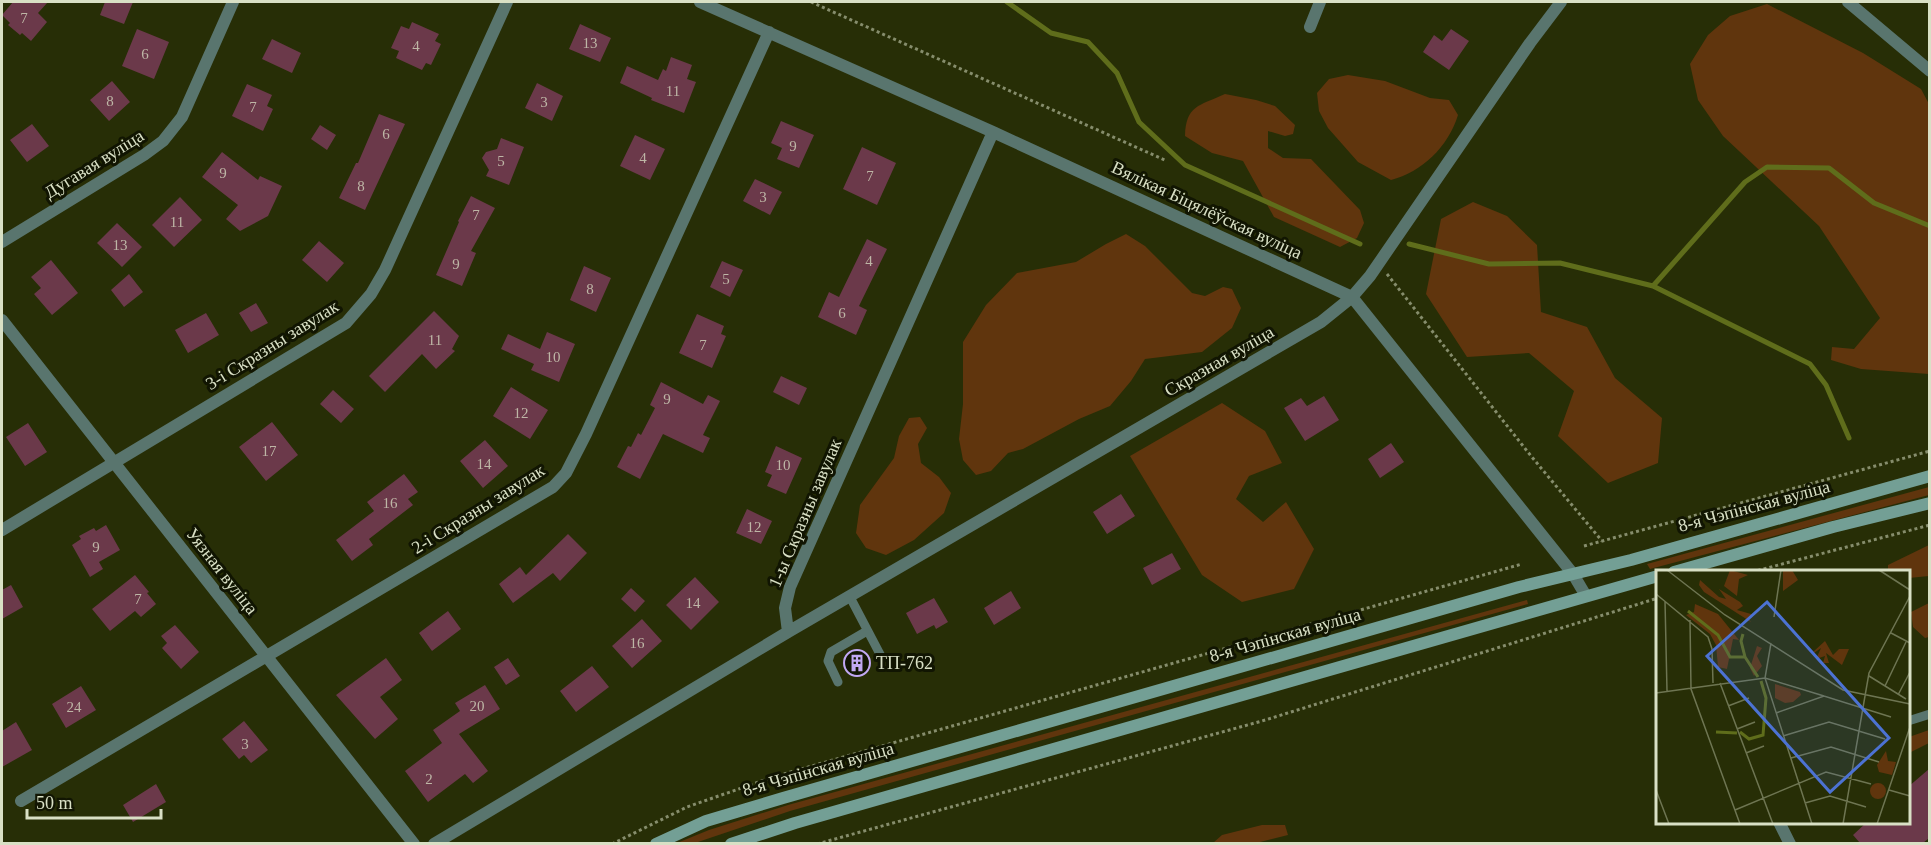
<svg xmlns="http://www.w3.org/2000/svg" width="1931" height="845" font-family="Georgia,serif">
  <rect width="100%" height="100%" fill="#272e06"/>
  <path fill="#60350d" d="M1767,4l96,49 58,36 8,15v270l-68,-5 -30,-9 1,-13 22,2 26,-31 -61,-92 -96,-90 -25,-36 -8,-36 18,-29 22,-19z
    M1348,75l37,6 45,17 19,2 9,15c-10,32 -36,57 -67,65l-33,-18 -30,-34 -9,-17 -2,-18 12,-14z
    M1225,94l31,6 19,6 20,19 -2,9 -8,2 -17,-5v17l15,10 28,1 49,51 4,13 -7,15 -17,9 -66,-30 -31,-56 -31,-8 -27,-17c1,-31 14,-30 40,-42z
    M1473,202l34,14 30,29 4,67 46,15 28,51 47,40 -4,45 -50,20 -50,-47 16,-45 -45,-38 -62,4 -41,-63 15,-75z
    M1126,234l19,12 47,47 13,3 18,-9 9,2 9,19 -9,20 -30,24 -57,7 -14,22 -21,25 -31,13 -56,30 -15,4 -17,18 -15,4 -13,-15 -4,-21 4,-35v-62l23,-37 31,-32 59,-11 30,-18z
    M1222,403l43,28 17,32 -33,13 -13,23 27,23 23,-20 28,47 -20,40 -52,13 -40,-27 -72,-119z
    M920,417l7,11 -9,16 3,19 18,14 12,16 -7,20 -30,27 -28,15 -20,-7 -10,-15 4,-28 34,-47 5,-22 10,-18z
    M1929,487v8l-279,74 -3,-5z
    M1929,545v31l-20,2 -1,-6h-20v-7z
    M1527,600l1,4 -738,207 -95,32h-18l32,-13 79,-25z
    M1929,603v34l-4,1 -12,-11 -2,-15z
    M1929,730v13l-20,10v-16z
    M1262,825h23l3,10 -32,8h-43l9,-8z"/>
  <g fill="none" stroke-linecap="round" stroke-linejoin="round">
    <path stroke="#5f6d1b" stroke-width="5" d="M1007,2l44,31 37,9 29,31 22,49 46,43 175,79
      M1409,244l80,20 71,-1 93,23 157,78 16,21 23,53
      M1653,286l92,-104 22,-15 62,1 45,35 56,23"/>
  </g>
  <path fill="#6b394a" d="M13,2h35l-10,11 9,9 -16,19 -9,-8 -2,2 -12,-10 2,-2 -8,-8z
    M105,2h28l-9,22 -24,-9z
    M412,22l27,12 -4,7 6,3 -10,21 -5,-2 -4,7 -26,-12 3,-7 -8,-3 10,-22 8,3z
    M580,24l31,14 -11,24 -31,-13z
    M137,29l32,13 -15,37 -32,-13z
    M1451,29l18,12 -20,29 -26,-18 11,-17 8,6z
    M272,39l29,14 -9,20 -30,-14z
    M671,57l21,8 -5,14 9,3 -12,31 -33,-13 1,-2 -32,-15 7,-17 31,14 5,-11 3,2z
    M112,81l18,21 -21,19 -19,-21z
    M537,83l26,13 -11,25 -27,-13z
    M247,84l25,11 -5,11 6,3 -10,22 -31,-15z
    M379,114l26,10 -40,86 -26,-12 17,-35h2z
    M781,121l33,14 -15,33 -22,-9 5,-11 -11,-5z
    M32,124l17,22 -22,16 -17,-22z
    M320,125l16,10 -9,15 -16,-11z
    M635,135l30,14 -15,31 -30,-14z
    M501,138l23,9 -15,38 -23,-9 3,-6 -7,-12 4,-6 11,-3z
    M862,147l34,16 -19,42 -34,-16z
    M222,152l36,28 2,-4 22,10 -14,30 -28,15 -14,-12 12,-14 -36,-28z
    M755,179l27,13 -12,23 -27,-14z
    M471,196l24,12 -24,43 5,2 -14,33 -26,-11 23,-53 -1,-1z
    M180,197l22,23 -28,27 -22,-22z
    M117,223l25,24 -20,20 -25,-24z
    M867,239l20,10 -28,57 8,4 -11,25 -38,-18 11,-25 10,5z
    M319,241l25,22 -17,19 -25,-22z
    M51,260l27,33 -26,22 -18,-21 7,-6 -10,-11z
    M722,261l21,9 -13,27 -20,-10z
    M584,266l27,12 -15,34 -26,-12z
    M129,274l14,18 -19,15 -13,-17z
    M256,303l12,20 -17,9 -12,-19z
    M434,311l25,25 -7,13 3,2 -19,18 -14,-15 -37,38 -16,-16z
    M206,313l13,22 -31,18 -13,-23z
    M697,314l27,12 -3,8 5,2 -14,32 -33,-15z
    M547,332l28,12 -16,38 -28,-12 3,-6 -33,-15 7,-15 32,15z
    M781,376l26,12 -8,17 -26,-13z
    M661,382l42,22 5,-9 12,6 -17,34 7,3 -7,15 -40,-19 -23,45 -23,-12 11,-21 3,1 7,-14 3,2 14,-27 -5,-3z
    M511,387l37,23 -18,29 -37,-23z
    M333,390l21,19 -13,14 -21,-19z
    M1324,396l15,24 -34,21 -21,-33 17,-10 6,8z
    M272,422l26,33 -32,26 -27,-34z
    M28,423l19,29 -22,14 -19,-29z
    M485,440l23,26 -25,22 -23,-27z
    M1391,443l13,19 -24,16 -12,-19z
    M776,446l26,12 -16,36 -19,-8 5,-11 -7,-3z
    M404,474l14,18 -10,7 5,6 -44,34 4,6 -21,16 -16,-21 38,-29 -7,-9z
    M1121,494l14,22 -28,18 -14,-22z
    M747,509l25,12 -11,23 -25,-11z
    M106,525l14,25 -21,12 4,7 -13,8 -18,-32 9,-6 -2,-3 15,-8 2,3z
    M568,534l19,19 -27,28 -7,-8 -40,30 -14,-19 21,-17 6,8z
    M1172,553l9,16 -29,16 -9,-17z
    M135,575l14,17 -2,1 9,11 -15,13 -6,-6 -25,20 -18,-22z
    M695,577l24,25 -28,28 -25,-25z
    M11,585l12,22 -21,12v-29z
    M631,588l14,13 -10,11 -14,-13z
    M1011,591l10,17 -27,17 -10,-17z
    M934,598l14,24 -12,7 -2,-4 -17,9 -11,-21z
    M448,611l13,18 -29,22 -13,-18z
    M642,619l20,22 -30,27 -20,-22z
    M175,625l24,27 -18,17 -19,-21 5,-5 -6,-7z
    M386,658l16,22 -22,17 18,22 -23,20 -39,-44z
    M508,658l12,18 -14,9 -12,-18z
    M592,666l17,21 -33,25 -16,-21z
    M485,685l15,24 -41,25 29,37 -15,12 -8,-9 -37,28 -23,-31 37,-28 -9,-13 27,-19 -5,-8z
    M81,686l15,24 -30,18 -14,-24z
    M244,721l24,29 -17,13 -7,-8 -5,4 -17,-20z
    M16,722l16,28 -30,17v-36z
    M1929,769v69l-6,5h-63l-7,-8 14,-13h41v-35z
    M156,784l10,18 -33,20 -10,-17z"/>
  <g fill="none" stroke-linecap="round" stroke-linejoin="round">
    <path stroke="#868d6c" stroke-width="3" stroke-dasharray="3 3" stroke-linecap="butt" d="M811,2l356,159
      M1387,274l144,182 71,85
      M1584,546l346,-95
      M1752,572l178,-47
      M612,844l75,-37 86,-30 749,-213
      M817,844l445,-123 396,-123"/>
    <path stroke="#59756e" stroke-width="9" d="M850,597l32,61
      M838,682l-10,-21 3,-9 36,-21
      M1908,721l22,-7"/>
    <path stroke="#59756e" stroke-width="12" d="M700,2l293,130 359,165 221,277 13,22
      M1848,2l82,69
      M1310,27l10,-25
      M2,242l142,-87 19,-14 19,-24 51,-115
      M2,320l412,524
      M2,530l344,-207 25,-29 14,-24 122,-268
      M788,632l533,-310 31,-25 18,-21 160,-233 31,-41
      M21,801l532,-314 13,-14 20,-39 183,-402
      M1779,822l11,22
      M434,844l354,-212 -3,-24 5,-21 203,-455"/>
    <path stroke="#739f95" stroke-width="12" d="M1674,572l159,-45 97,-24
      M656,844l50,-23 77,-23 736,-211 112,-27 299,-84
      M731,844l64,-21 863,-247"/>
  </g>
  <defs>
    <symbol id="building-ring" viewBox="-11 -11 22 22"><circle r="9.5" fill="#111502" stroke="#c1a8f3" stroke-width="1.5"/><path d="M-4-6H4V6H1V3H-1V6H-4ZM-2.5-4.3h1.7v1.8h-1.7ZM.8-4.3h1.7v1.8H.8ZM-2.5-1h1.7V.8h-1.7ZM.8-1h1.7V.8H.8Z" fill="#c1a8f3"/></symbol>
  </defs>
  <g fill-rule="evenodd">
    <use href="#building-ring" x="842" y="648" width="30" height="30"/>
  </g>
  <g text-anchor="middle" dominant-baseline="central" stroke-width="6" stroke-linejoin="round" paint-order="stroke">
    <g font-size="15" fill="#beb6a6">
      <text x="24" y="18">7</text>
      <text x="590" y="43">13</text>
      <text x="416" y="46">4</text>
      <text x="145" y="54">6</text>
      <text x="673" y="91">11</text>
      <text x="110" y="101">8</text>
      <text x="544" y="102">3</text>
      <text x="253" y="107">7</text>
      <text x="386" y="134">6</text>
      <text x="793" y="146">9</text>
      <text x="643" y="158">4</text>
      <text x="501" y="161">5</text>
      <text x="223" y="173">9</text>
      <text x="870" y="176">7</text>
      <text x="361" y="186">8</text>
      <text x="763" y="197">3</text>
      <text x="476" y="215">7</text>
      <text x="177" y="222">11</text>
      <text x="120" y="245">13</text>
      <text x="869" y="261">4</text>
      <text x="456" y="264">9</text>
      <text x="726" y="279">5</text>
      <text x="590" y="289">8</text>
      <text x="842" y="313">6</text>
      <text x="435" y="340">11</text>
      <text x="703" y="345">7</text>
      <text x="553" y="357">10</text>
      <text x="667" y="399">9</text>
      <text x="521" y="413">12</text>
      <text x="269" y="451">17</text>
      <text x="484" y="464">14</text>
      <text x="783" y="465">10</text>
      <text x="390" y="503">16</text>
      <text x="754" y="527">12</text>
      <text x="96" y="547">9</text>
      <text x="138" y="599">7</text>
      <text x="693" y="603">14</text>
      <text x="637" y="643">16</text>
      <text x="477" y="706">20</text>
      <text x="74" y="707">24</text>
      <text x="245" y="744">3</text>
      <text x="429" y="779">2</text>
    </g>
    <g font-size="18" fill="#d9e0c5" stroke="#111502">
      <text transform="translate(94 164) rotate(-32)">Дугавая вуліца</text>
      <text transform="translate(1207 210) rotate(25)">Вялікая Біцялёўская вуліца</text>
      <text transform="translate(272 345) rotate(-32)">3-і Скразны завулак</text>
      <text transform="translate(1219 361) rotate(-30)">Скразная вуліца</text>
      <text transform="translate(1754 506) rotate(-15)">8-я Чэпінская вуліца</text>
      <text transform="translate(478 509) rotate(-32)">2-і Скразны завулак</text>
      <text transform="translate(805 513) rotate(-67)">1-ы Скразны завулак</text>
      <text transform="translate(222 571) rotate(52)">Уязная вуліца</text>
      <text transform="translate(1285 635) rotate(-16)">8-я Чэпінская вуліца</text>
      <text transform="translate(818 769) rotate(-16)">8-я Чэпінская вуліца</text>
    </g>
    <g font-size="18" fill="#d9e0c5" stroke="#111502" text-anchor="start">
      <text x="876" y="663">ТП-762</text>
    </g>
  </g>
  <g transform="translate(1656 570)">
    <rect width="254" height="254" fill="#272e06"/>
    <path d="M74,0l18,5 -9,4 -2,17 -13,-10zM127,0h9l6,10 -15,11zM44,10l19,17 7,2 -7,-10 21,13 3,4 -6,4 14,4 1,4h-4l3,4 -47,-30 -5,-7zM39,34l23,10 21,26 -6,-1 -6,30 -9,-2 -2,-22 -6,-11 -24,-19 8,-3zM169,71l8,14 6,-6h10l-7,16 -16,-12 3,10h-6l2,-7 -9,3 5,-11 -7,5 -8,-4 7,3zM101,76l5,2 -5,8 5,10 -8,10 -4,-8zM119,114l25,8 1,3 -8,7 -8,1 -10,-5zM230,181l2,10 8,1 -4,13 -13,-3 -2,-7zM214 221a8 8 0 1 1 16 0a8 8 0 1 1-16 0Z" fill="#60350d"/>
    <path fill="none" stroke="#5f6d1b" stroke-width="3" d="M32,41l30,24 12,22h15M87,64l-2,7 4,16 13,20M60,162l21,1M84,162l9,7 14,-4 3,-37 -5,-17"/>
    <path fill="none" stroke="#6e7552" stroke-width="1.5" d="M11,0l58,45 118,75 67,14M223,0l31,20M0,24l52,43 4,12 1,34M9,31l2,90M118,47l7,-47M34,50l1,69 49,135M235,63l19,10M115,73l-6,35 47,146M213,106l37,23M64,113l53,141M229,116l21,-44M0,123l109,-15 59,18M242,125l12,-23M209,126l4,-23 41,-77M72,136l21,-8M120,143l48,-17 67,21M81,159l18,-7M127,166l46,-14 56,17M90,183l18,-7M135,188l40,-11 48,15M0,220l13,34M233,220l21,6M149,233l25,-7 36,11M79,240l91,-38 45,12M187,254l22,-128M221,254l33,-97"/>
    <path fill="#4c72d3" fill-opacity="0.15" stroke="#4c72d3" stroke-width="3" d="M111,32l122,136 -59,54 -123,-136z"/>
    <rect width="254" height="254" fill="none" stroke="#d9e0c5" stroke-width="3"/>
  </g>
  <rect width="1931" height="845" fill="none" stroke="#d9e0c5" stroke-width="6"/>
  <path d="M27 809v9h134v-9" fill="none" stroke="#d9e0c5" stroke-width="3"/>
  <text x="36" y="809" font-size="18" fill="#d9e0c5" stroke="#111502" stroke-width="4.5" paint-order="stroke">50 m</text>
</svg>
